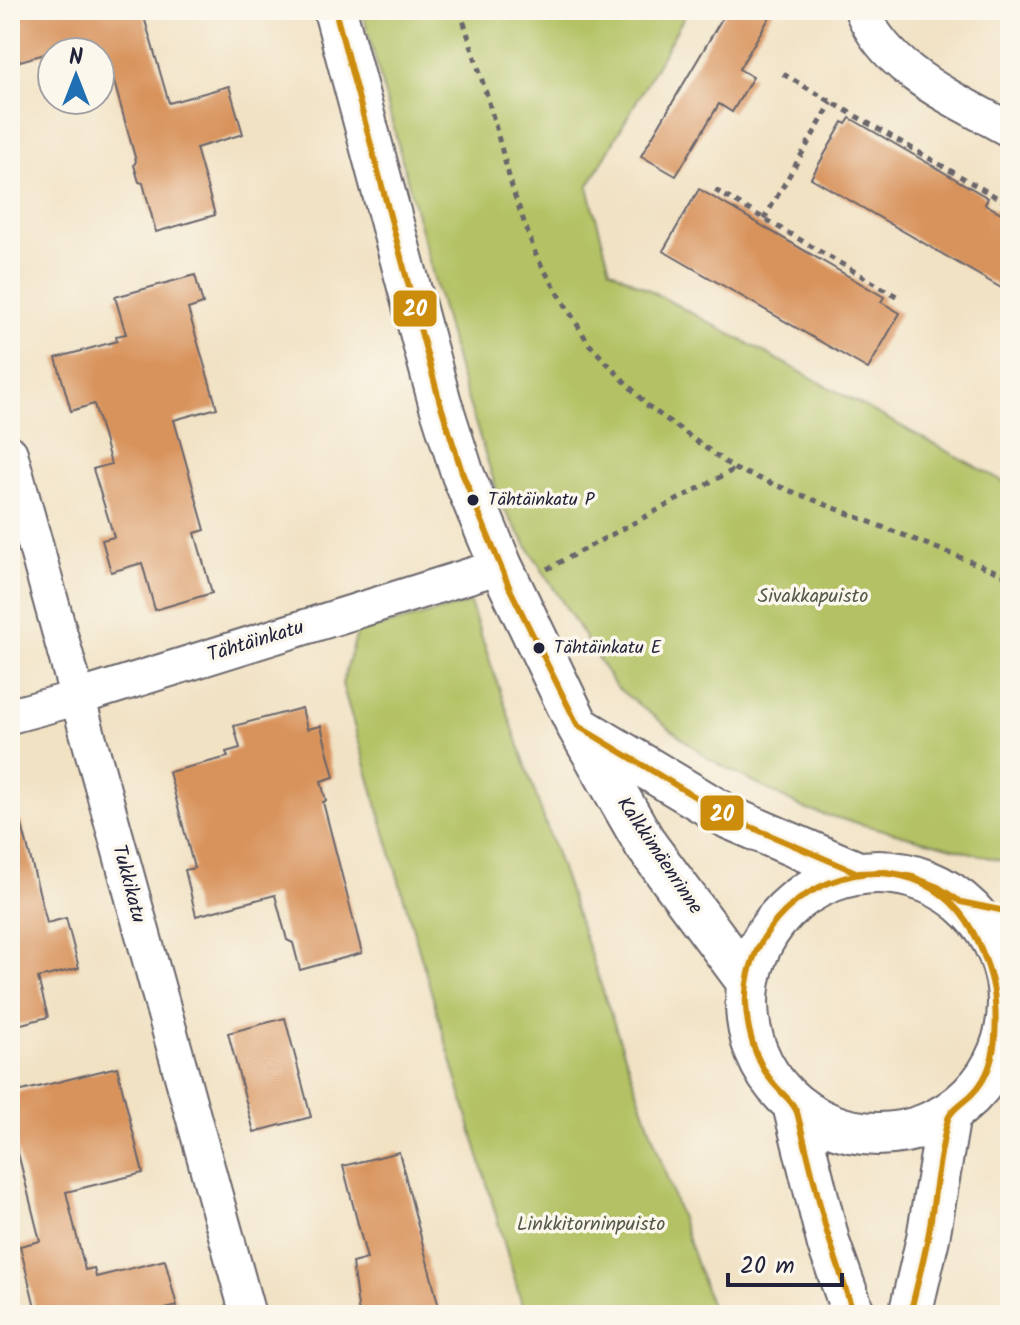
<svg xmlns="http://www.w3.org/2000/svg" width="1020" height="1325" font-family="Kalam,sans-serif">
  <rect width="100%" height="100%" fill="#fbf7ec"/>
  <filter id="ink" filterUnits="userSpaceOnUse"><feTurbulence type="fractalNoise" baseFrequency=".0125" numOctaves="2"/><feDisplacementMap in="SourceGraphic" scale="16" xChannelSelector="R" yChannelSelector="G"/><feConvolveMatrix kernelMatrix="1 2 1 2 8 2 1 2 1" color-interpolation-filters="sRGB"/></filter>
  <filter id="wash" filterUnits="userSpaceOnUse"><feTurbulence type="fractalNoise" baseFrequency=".006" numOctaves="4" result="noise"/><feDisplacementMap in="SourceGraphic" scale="32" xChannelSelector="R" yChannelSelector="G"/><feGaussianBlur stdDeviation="1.8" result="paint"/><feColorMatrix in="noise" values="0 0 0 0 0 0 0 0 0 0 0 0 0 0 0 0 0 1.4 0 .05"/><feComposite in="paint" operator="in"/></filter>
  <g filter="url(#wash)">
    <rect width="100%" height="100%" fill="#f1e2c4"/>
    <path fill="#b4c265" stroke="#6b7250" stroke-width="2" d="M362,10h326l-100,177 22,82 400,216v378l-203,-53 -98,-51 -93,-72 -114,-181 -42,-130z
      M470,603l244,712h-189l-183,-631 15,-51z"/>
    <g id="blocks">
      <path fill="#d8935c" d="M10,10h132l27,93 60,-17 14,48 -47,14 19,67 -59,17 -13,-49 -4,-1 -5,-17 2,-4 -23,-83 -13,4v-30h-12l-2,-10 -76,22z
        M727,10h47l-35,59 14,8 -21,35 -13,-8 -43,72 -35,-20z
        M850,118l138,80 -3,6 25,14v75l-199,-115 32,-56 3,2z
        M699,189l185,108 -3,5 19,11 -32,56 -205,-118z
        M195,275l8,29 -15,5 29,99 -43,12 31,110 -10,3 17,60 -57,17 -13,-47 -31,9 -9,-32 12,-3 -21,-68 18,-5 -17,-60 -23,7 -15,-53 61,-17 -1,-5 10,-2 -11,-37z
        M302,708l5,21 14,-3 13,51 -13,4 5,20 -3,1 39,151 -62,17 -7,-27 -6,-3 -12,-45 -79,21 -11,-46 9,-2 -25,-96 59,-15 -2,-5 14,-4 -6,-22z
        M21,821l26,102 19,-5 13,50 -41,10 10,39 -38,10v-205z
        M285,1018l26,99 -57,15 -26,-99z
        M117,1067l26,106 -77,19 19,78 9,-2 2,9 69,-17 12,46 -35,9h-105l-17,-69 20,-5 -25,-100 -5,1v-48z
        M399,1152l42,163h-82l-7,-52 15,-4 -24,-93z"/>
    </g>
  </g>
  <g filter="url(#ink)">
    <use href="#blocks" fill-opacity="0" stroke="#6a656b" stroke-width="2"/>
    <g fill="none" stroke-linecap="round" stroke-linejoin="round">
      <defs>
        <path id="minor" d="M862,10c24,62 95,90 148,120
          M10,453l238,862
          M10,716l67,-18 424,-132"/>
        <path id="tertiary" d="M335,10l105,393 23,72 38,91 77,160 68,119 102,137
          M582,729l148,89 128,55
          M747 1003a131 131 0 1 1 262 0a131 131 0 1 1-262 0Z
          M794,1105l35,140 25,70
          M910,1315l18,-77 21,-124"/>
      </defs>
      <use href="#minor" stroke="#6a656b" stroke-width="38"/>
      <use href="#tertiary" stroke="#6a656b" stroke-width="46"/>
      <path stroke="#6a656b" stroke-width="5" stroke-dasharray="6 6" stroke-linecap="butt" d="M460,10l28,89 25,92 24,67 52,86 59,62 87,63 275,108
        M783,74l227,131
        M715,190l183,107
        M764,219l68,-117
        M547,569l188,-100
        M1005,1315l5,-16"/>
      <use href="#minor" stroke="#fff" stroke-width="34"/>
      <use href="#tertiary" stroke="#fff" stroke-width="42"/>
      <defs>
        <path id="bus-1" d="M335,10l105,393 23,72 47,114 68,137 152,92 128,55 28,-1 27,5 25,10 23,15 49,10
          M854,1315l-28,-86 -29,-117c-5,-12 -15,-18 -23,-28 -13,-15 -21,-36 -25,-55 -30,-138 168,-224 230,-85 8,18 15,38 16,58 2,31 1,68 -22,91 -7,8 -22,16 -25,26 -9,36 -13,76 -19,113 -5,28 -13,56 -19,83"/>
      </defs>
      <use href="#bus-1" stroke="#fbf7ec" stroke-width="12"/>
      <use href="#bus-1" stroke="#cc8c0c" stroke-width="6"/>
    </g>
  </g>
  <g fill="#22223b" stroke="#fbf7ec" stroke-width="3">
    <circle cx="473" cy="500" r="7"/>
    <circle cx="539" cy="648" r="7"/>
  </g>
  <g text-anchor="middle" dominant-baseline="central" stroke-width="7" stroke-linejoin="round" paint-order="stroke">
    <g font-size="18" fill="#22223b" stroke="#fbf7ec" text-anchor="start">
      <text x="488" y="500">Tähtäinkatu P</text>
      <text x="554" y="648">Tähtäinkatu E</text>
    </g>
    <g font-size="20" fill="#555a4a" stroke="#fbf7ec">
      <text x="813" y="597">Sivakkapuisto</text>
      <text x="591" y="1225">Linkkitorninpuisto</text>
    </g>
    <g font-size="20" fill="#22223b" stroke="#fbf7ec">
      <text transform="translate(256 642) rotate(-17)">Tähtäinkatu</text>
      <text transform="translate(659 856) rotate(56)">Kalkkimäenrinne</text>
      <text transform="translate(128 884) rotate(75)">Tukkikatu</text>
    </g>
  </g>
  <g stroke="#fbf7ec" stroke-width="3">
    <rect x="392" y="289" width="46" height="39" rx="8" fill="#cc8c0c"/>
    <rect x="699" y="794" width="46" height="38" rx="8" fill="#cc8c0c"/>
  </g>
  <g font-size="22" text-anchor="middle" font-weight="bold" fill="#fff">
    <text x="415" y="316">20</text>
    <text x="722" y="821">20</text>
  </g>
  <rect width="1020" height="1325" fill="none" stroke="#fbf7ec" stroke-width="40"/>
  <g transform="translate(76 76)"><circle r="38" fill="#fbf7ec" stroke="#a4a2a5" stroke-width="2"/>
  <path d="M0-6L14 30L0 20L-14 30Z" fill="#1f6fb2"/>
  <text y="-12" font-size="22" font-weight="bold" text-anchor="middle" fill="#22223b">N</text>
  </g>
  <path d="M728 1273v12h114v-12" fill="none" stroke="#22223b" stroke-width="4"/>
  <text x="740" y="1273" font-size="24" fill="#22223b" stroke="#fbf7ec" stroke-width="6" paint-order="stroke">20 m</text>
</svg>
